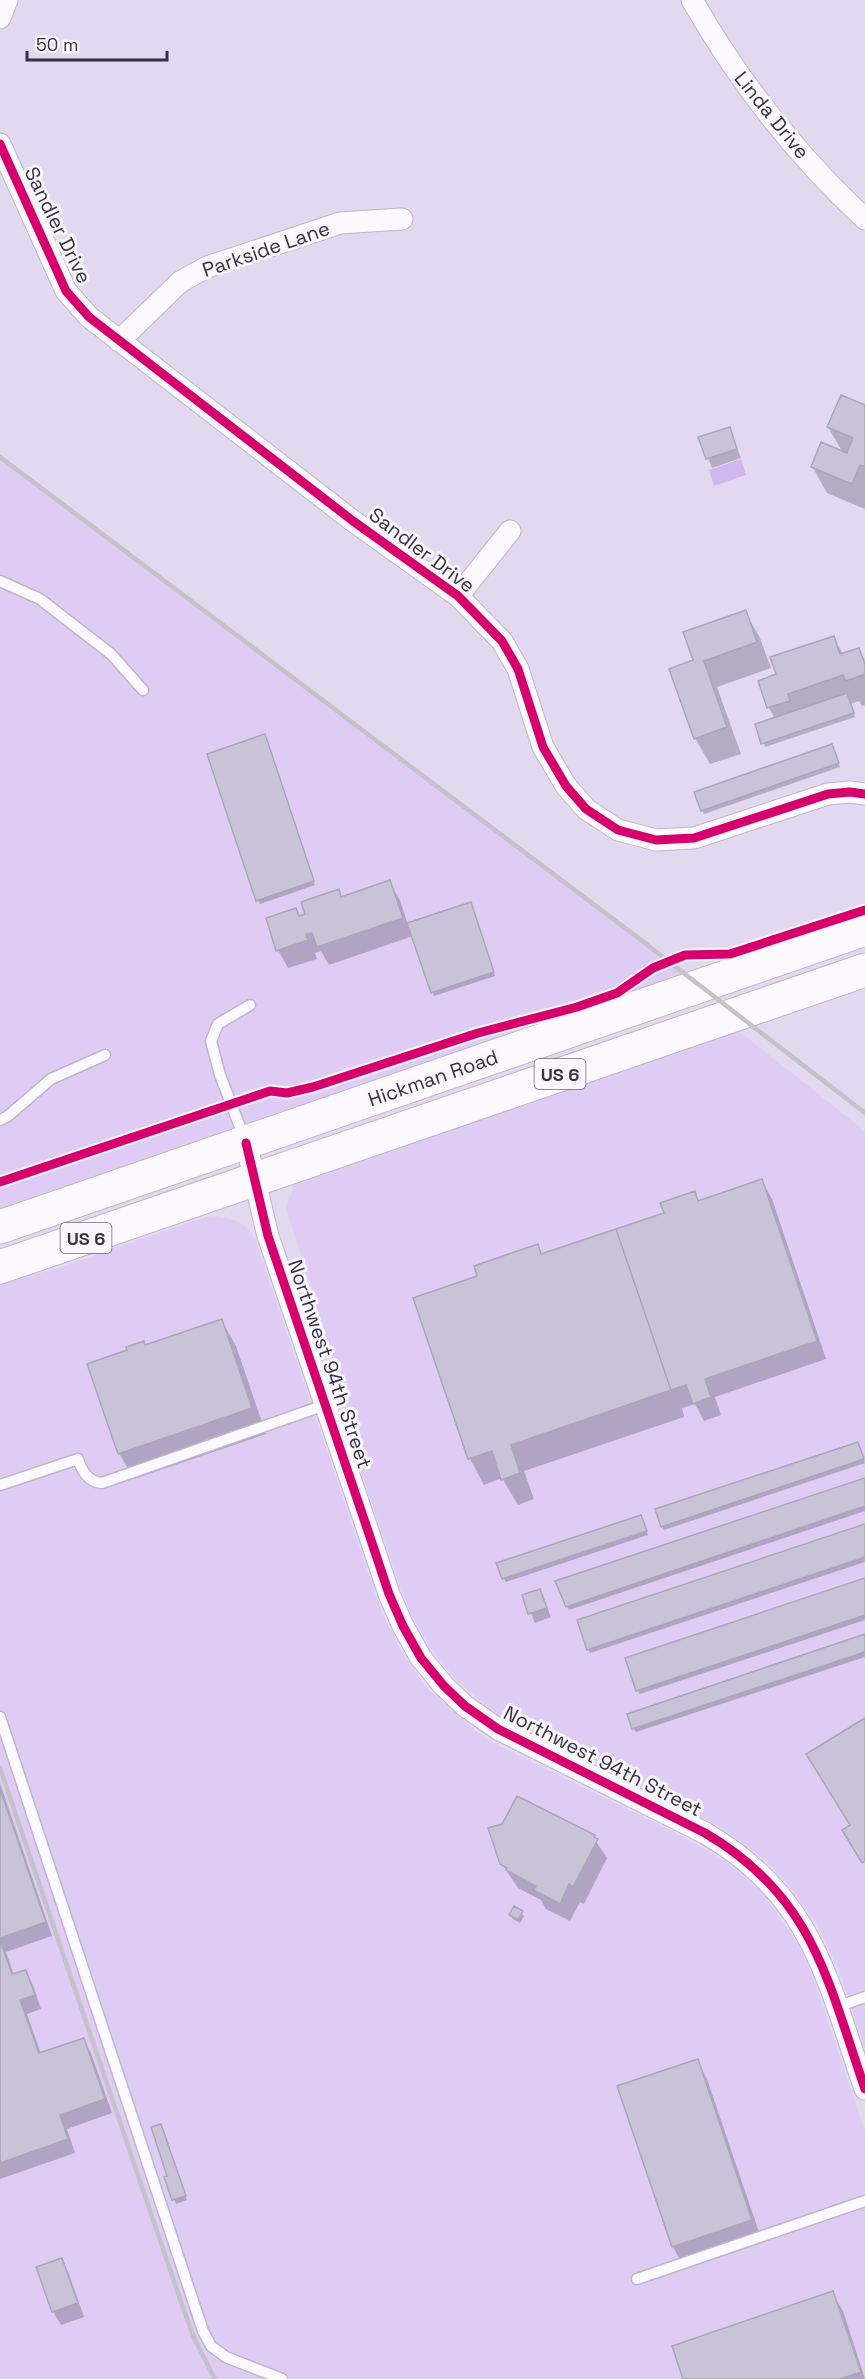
<svg xmlns="http://www.w3.org/2000/svg" width="865" height="2379" font-family="'Space Grotesk',sans-serif">
  <rect width="100%" height="100%" fill="#e2d8f0"/>
  <path fill="#deccf4" d="M0,457l618,467 83,62 -701,241z
    M731,1025l134,106v919l-26,-80 -22,-46 -34,-46 -20,-20 -41,-30 -208,-104 -18,-11 -38,-31 -25,-30 -21,-36 -11,-27 -68,-199 -20,-98 -27,-84 8,-23 7,-8z
    M218,1216l19,5 9,6 10,15 126,371 20,39 24,35 52,46 19,12 177,87 53,30 36,32 36,51 11,24 55,163v247h-865v-1096l52,-13 153,-53z"/>
  <path fill="#d0b8ef" d="M741,459l5,16 -32,11 -5,-16z"/>
  <path fill="#0003" d="M865,407v102l-38,-16 -15,-27 31,-13 -15,-26z
    M729,428l12,30 -29,10 -12,-30z
    M745,612l15,26 11,30 -54,19 24,67 -31,10 -15,-26v-77z
    M833,637l10,17 15,-5 7,12v44l-3,1 -3,-5 -9,3 5,13 -90,30 -8,-22 18,-6 -6,-11 -9,-26 18,-7z
    M266,740l49,145 -55,19 -2,-4z
    M834,750l6,17 -136,47 -2,-4z
    M389,882l11,18 8,25 64,-17 23,68 -61,20 -21,-60 -84,29 -8,-14 -6,2 2,6 -29,9 -10,-18 21,-33 8,-2 31,-24 4,7z
    M762,1181l10,18 54,160 -111,38 6,18 -17,6 -9,-17 -13,4 2,9 -160,54 10,28 -16,6 -16,-27 -18,7 -14,-26 -55,-161 64,-21 58,-31 5,9 124,-41 28,-21 5,9z
    M221,1320l15,26 30,88 -132,45 -15,-26 26,-107z
    M860,1447l5,16 -201,67 -2,-4z
    M865,1480v31l-296,99 -2,-3z
    M643,1521l5,14 -142,47 -3,-4z
    M865,1526v36l-275,91 -2,-4z
    M865,1580v40l-225,74 -3,-4z
    M540,1590l11,27 -16,6 -11,-27z
    M865,1636v21l-229,75 -3,-4z
    M0,1783l52,153 -46,16 8,23 11,-4 8,14 8,24 -14,5 14,40 42,-15 8,14 21,60 -45,16 8,24 -75,26z
    M595,1840l12,18 -23,46 -4,-2 -10,19 -24,-12 -5,-9 -23,-12 -16,-24z
    M521,1912l3,4 -4,7 -7,-4 -3,-4z
    M697,2061l10,18 54,159 -78,27 -10,-18 -54,-160z
    M163,2129l24,71 -11,4 -10,-26 3,-1z
    M62,2260l7,14 15,43 -23,8 -8,-13 -15,-44z
    M832,2293l11,18 22,68h-180z"/>
  <path fill="#c8c3d7" stroke="#aaa6b8" stroke-width="1.5" d="M841,395l24,10v61l-5,-1 -8,19 -41,-17 10,-25 26,11 6,-15 -26,-11z
    M730,427l7,22 -31,10 -8,-22z
    M746,610l11,32 -53,19 23,66 -33,12 -25,-70 24,-9 -10,-28z
    M834,636l6,18 19,-6 6,16v10l-19,7 -3,-6 -55,19 2,7 -23,7 -9,-27 18,-7 -6,-17z
    M847,693l7,20 -93,31 -6,-20z
    M265,734l49,147 -58,20 -49,-147z
    M832,744l7,19 -138,48 -7,-19z
    M390,880l13,38 -86,29 -5,-14 -6,1 2,6 -32,11 -10,-33 30,-10 3,8 6,-2 -4,-12 38,-13 2,8z
    M471,902l23,70 -63,21 -24,-70z
    M762,1179l55,162 -112,38 6,18 -18,7 -7,-19 -15,5 -55,-161 48,-16 -4,-10 35,-12 3,10z
    M616,1229l55,161 -160,55 9,28 -19,7 -9,-29 -24,8 -55,-161 64,-22 -3,-10 64,-22 3,10z
    M222,1319l30,89 -134,46 -31,-90 40,-14 -1,-3 18,-6 1,4z
    M858,1442l6,17 -203,68 -6,-18z
    M865,1478v28l-299,101 -11,-26z
    M641,1515l6,16 -145,48 -6,-16z
    M865,1524v33l-278,93 -10,-30z
    M865,1578v37l-229,76 -11,-33z
    M540,1589l7,19 -19,6 -6,-19z
    M865,1634v18l-233,77 -5,-15z
    M865,1718v143l-3,2 -20,-33 8,-5 -44,-71z
    M0,1789l46,133 -46,16z
    M517,1796l78,39 -1,2 4,2 -25,48 -4,-3 -9,20 -26,-14 2,-4 -30,-16 1,-2 -7,-4 -12,-36 14,-4z
    M514,1906l9,5 -5,9 -9,-5z
    M0,1940l12,34 14,-4 9,25 -15,5 19,53 45,-15 21,61 -45,16 8,24 -68,24z
    M698,2059l54,161 -80,27 -55,-161z
    M161,2124l25,72 -14,4 -8,-23 3,-1 -16,-49z
    M62,2258l16,45 -26,9 -16,-45z
    M833,2291l28,81 -21,7h-157l-11,-33z"/>
  <g fill="none" stroke-linecap="round" stroke-linejoin="round">
    <defs>
      <path id="service" d="M0,581l40,18 71,55 32,36
        M0,1120l8,-4 43,-37 54,-24
        M245,1140l-25,-65 -9,-34 7,-17 32,-19
        M0,1485l78,-26c4,12 10,23 24,24l223,-78
        M0,1717l203,614 8,15 15,11 56,22
        M837,2007l28,-10
        M637,2279l228,-78"/>
      <path id="minor" d="M692,0c47,82 104,155 173,219
        M0,18l7,-18
        M0,144l66,147 23,26 264,204 105,75 44,45 16,28 25,78 23,39 20,23 32,21 38,10 38,-2 134,-44 22,-2 15,2
        M119,341l61,-59 27,-15 133,-44 62,-4
        M458,596l52,-65
        M246,1143l22,93 100,295 21,63 14,32 18,32 23,28 21,20 33,23 207,104c108,63 122,146 160,256"/>
      <path id="primary" d="M0,1227l865,-298
        M0,1267l865,-297"/>
    </defs>
    <use href="#service" stroke="#bfb6ca" stroke-width="13"/>
    <use href="#minor" stroke="#bfb6ca" stroke-width="23"/>
    <use href="#primary" stroke="#bfb6ca" stroke-width="35"/>
    <use href="#service" stroke="#fbf9fd" stroke-width="10"/>
    <use href="#minor" stroke="#fbf9fd" stroke-width="21"/>
    <use href="#primary" stroke="#fbf9fd" stroke-width="33"/>
    <path stroke="#c4c2c8" stroke-width="4.5" d="M0,457l641,483 224,173
      M0,1768l181,534 13,36 21,41"/>
    <defs>
      <path id="cycleway" d="M0,144l66,147 23,26 264,204 105,75 44,45 16,28 25,78 23,39 20,23 32,21 38,10 38,-2 134,-44 22,-2 15,2
        M246,1143l22,93 100,295 21,63 14,32 18,32 23,28 21,20 33,23 207,104c108,63 122,146 160,256
        M0,1182l270,-91 17,2 26,-6 165,-54 99,-26 40,-14 36,-25 32,-13 45,-1 135,-44"/>
    </defs>
    <use href="#cycleway" stroke="#f9f7fc" stroke-width="13"/>
    <use href="#cycleway" stroke="#d6006c" stroke-width="9"/>
  </g>
  <g text-anchor="middle" dominant-baseline="central" stroke-width="6" stroke-linejoin="round" paint-order="stroke">
    <g fill="#f9f7fc" stroke="#726c7a" stroke-width="1.5">
      <rect x="534.5" y="1059" width="51" height="30" rx="4.5"/>
      <rect x="60.5" y="1223" width="51" height="30" rx="4.5"/>
    </g>
    <g font-size="18" font-weight="bold" fill="#383142">
      <text x="560" y="1074">US 6</text>
      <text x="86" y="1238">US 6</text>
    </g>
    <g font-size="20" fill="#383142" stroke="#f9f7fc">
      <text transform="translate(772 115) rotate(51)">Linda Drive</text>
      <text transform="translate(58 225) rotate(64)">Sandler Drive</text>
      <text transform="translate(266 249) rotate(-19)">Parkside Lane</text>
      <text transform="translate(422 550) rotate(37)">Sandler Drive</text>
      <text transform="translate(433 1078) rotate(-19)">Hickman Road</text>
      <text transform="translate(330 1364) rotate(71)">Northwest 94th Street</text>
      <text transform="translate(603 1761) rotate(27)">Northwest 94th Street</text>
    </g>
  </g>
  <path d="M27 51v9h140v-9" fill="none" stroke="#383142" stroke-width="3"/>
  <text x="36" y="51" font-size="18" fill="#383142" stroke="#f9f7fc" stroke-width="4.5" paint-order="stroke">50 m</text>
</svg>
